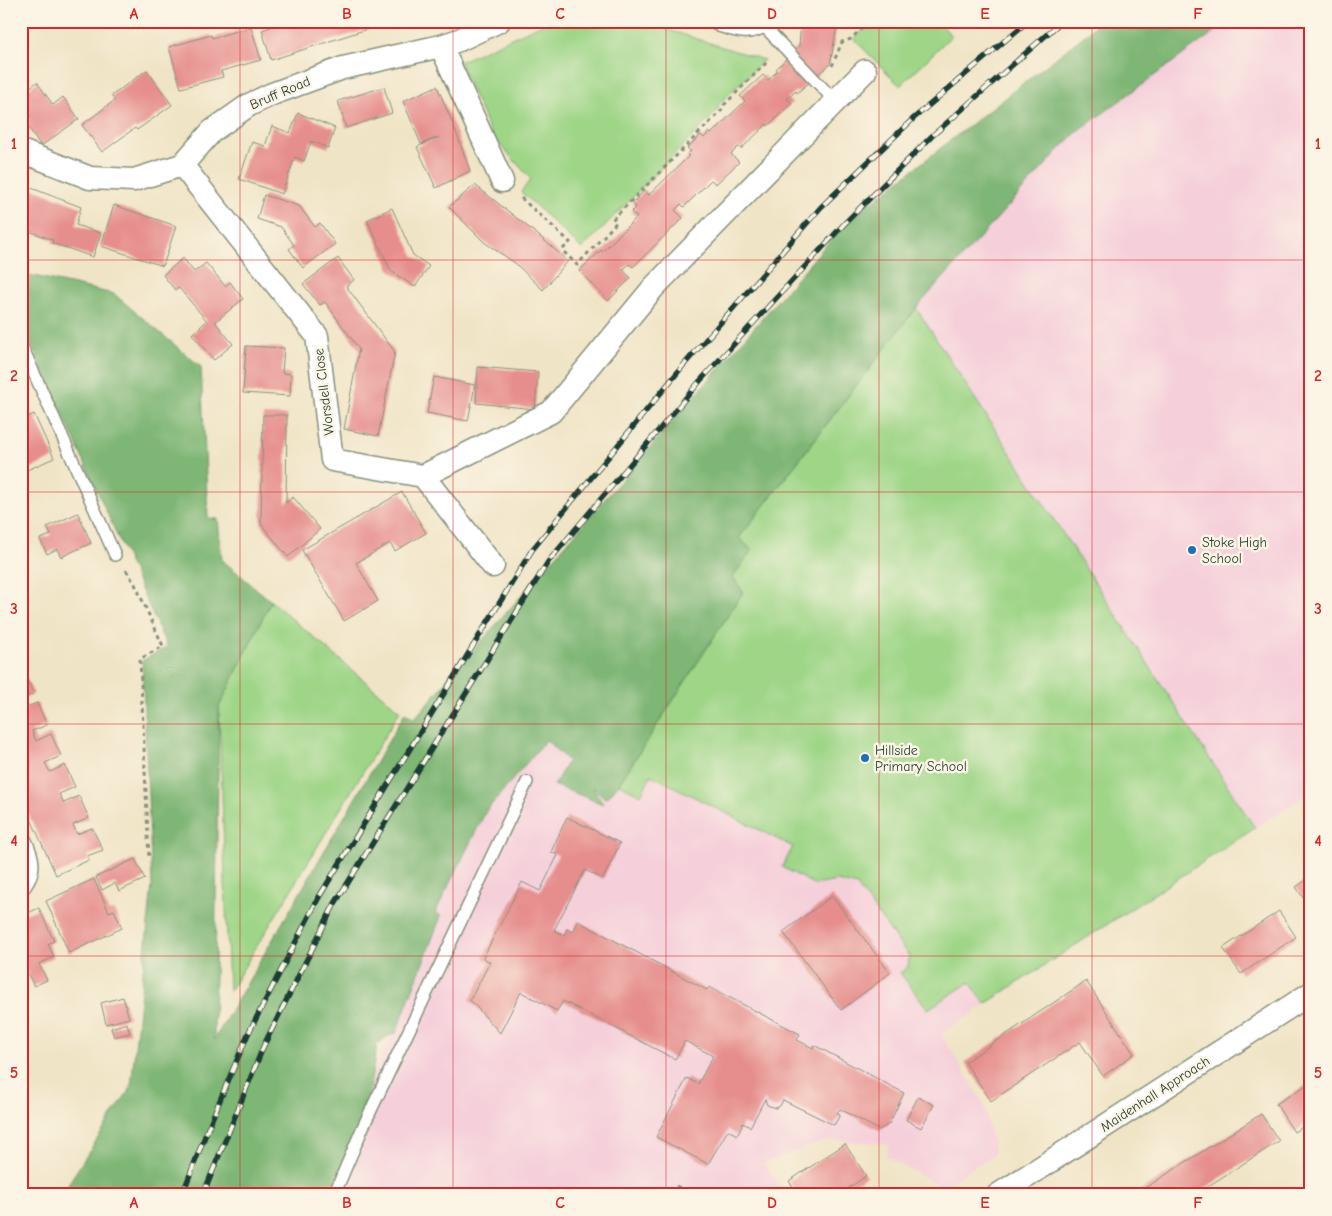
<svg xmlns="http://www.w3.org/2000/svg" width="1332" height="1216" font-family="'Comic Neue',sans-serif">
  <rect width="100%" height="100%" fill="#fcf5e5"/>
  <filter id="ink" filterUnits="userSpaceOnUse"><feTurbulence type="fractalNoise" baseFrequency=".02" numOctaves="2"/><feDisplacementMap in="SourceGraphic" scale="10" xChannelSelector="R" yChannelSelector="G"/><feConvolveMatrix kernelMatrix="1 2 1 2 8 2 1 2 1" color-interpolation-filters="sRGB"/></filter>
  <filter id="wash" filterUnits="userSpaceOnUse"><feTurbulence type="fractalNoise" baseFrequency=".0096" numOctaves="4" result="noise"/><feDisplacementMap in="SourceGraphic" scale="20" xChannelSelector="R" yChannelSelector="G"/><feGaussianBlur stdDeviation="1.12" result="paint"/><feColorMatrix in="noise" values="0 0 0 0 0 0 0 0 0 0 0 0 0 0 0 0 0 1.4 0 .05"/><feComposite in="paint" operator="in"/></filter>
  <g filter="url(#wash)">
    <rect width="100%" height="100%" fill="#f0e4c6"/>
    <path fill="#f5cfda" d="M1145,21h166v771l-370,242 43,70 11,50 -53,33 -57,-31 5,-12 -62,-4 -64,23 23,32h-464l117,-279 -6,-3 52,-102z"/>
    <path fill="#9ed587" stroke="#5e895e" d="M549,21h91l124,39 -46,45 1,4 -137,140 -61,-57 10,-13 -39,-43 -33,-74z
      M872,21h67l12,15 -51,50 -46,-47z
      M916,308l339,520 -270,176 -15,-22 -42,27 -28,-36 8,-6 1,-11 -52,-70 -20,-5 -22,4 -33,-18 11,-20 -142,-72 -10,20 -22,-11 124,-192 -21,-32z
      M271,601l129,110 -171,281 -10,-285z"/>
    <path fill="#7eb674" stroke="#4e7a54" d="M1099,21h118l4,6 -144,105 -18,18 -143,158 -177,230 13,12 -19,27 10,15 -124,192 -13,15 -14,-13 11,18 -49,-19 14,-24 -22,-21 -60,71 -51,102 6,3 -45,117 -10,4 -9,8 -14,82 -34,68h-268l70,-108 21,-202 -10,-224 25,-14 -146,-326v-48l93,21 87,73 7,151 10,1 4,41 49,41 -52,106 -5,333 191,-327 9,6 431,-496 240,-188z"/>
    <g id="blocks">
      <path fill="#e68e8d" d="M288,21h98v2l-115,37 -9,-30z
        M801,21h37l-8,43 -33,29 -1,-2 -9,8 5,4 -24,23 -1,-2 -26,25 -3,-2 -7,7 8,8 -23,22 -5,-4 -27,27 -3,-3 -6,6 8,8 -50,49 -4,-3 -6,6 8,8 -23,23 -29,-30 22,-21 1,2 35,-35 -6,-5 5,-5 -4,-4 13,-13 4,5 40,-39 -2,-1 4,-4 -4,-3 14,-13 3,3 5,-6 2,2 34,-33 -5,-5 23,-21 5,5 9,-9 -1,-2 23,-23z
        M251,27l10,33 -40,11 2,6 -42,11 -12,-41 42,-12 1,3z
        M147,70l25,35 -35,25 -2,-2 -33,24 -20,-27 33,-25 -4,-4z
        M37,82l16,23 10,-8 16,22 -38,27 -17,-25 7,-5 -10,-13v-9z
        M437,86l18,43 15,42 -34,17 -19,-41 22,-10 -18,7 -18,-43z
        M384,87l8,26 -46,15 -8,-27z
        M298,113l37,15 -7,20 -17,-7 -7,20 -9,-4 -13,37 -43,-15 13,-37 13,4 7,-20 18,7z
        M21,184l60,23 -5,18 25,8 -8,24 -41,-14 1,-3 -32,-12z
        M475,185l63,50 30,26 -25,29 -28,-27 -31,-21 -35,-35z
        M264,195l35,11 16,21 5,-4 15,21 -32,24 -14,-19 5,-4 -13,-18 -24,-8z
        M114,205l62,21 -13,40 -62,-20z
        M392,208l21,47 16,11 -14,21 -24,-16 -24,-51z
        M183,258l11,14 12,-9 19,23 5,-4 13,17 -28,23 18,22 -19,16 -22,-26 15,-13 -28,-33 -4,2 -12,-15z
        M338,258l16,22 -8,6 49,66 -17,84 -34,-7 15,-80 -34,-47 -5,3 -17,-21z
        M246,346l38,2 -2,25 9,1 -1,22 -47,-3z
        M478,367l60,5 -3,37 -59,-6z
        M434,377l41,8 -7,36 -41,-8z
        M34,414l20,44 -29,13 -4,-8v-43z
        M263,415h24l-1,88 7,-6 27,32 -32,28 -27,-33z
        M402,492l24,41 -31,18 -5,-8 -34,20 22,38 -34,20 -42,-71z
        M78,513l13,30 -30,14 -4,-8 -10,5 -7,-15 11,-4 -4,-8z
        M23,672l11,22 -13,5v-26z
        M37,703l10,22 -15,6 4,10 15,-7 10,22 -16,7 5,9 15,-7 10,22 -16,7 5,9 15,-7 10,22 -16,7 4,9 15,-6 11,22 -16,6 2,4 -33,15 -35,-78v-88z
        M567,817l53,26 -17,36 -18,-9 -31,60 10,5 3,-6 6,3 5,-11 129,69 2,-3 91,47 -3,6 16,8 1,-3 90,48 -15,31 -10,6 -39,-21 -3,4 3,2 -6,10 -51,-25 -3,6 -4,2 -9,-3 -2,-6 -15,28 -7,-4 -6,12 -9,-5 -20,34 -52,-27 31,-59 11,6 15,-28 -28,-15 -10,18 -112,-58 -6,10 -36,-19 -21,41 -30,-33 20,-38 -7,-4 39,-76 18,9 18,-36 -7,-3z
        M135,859l10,20 -26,12 -4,-8 -13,7 -6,-13z
        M1311,877v32l-15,-22z
        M94,879l15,33 5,-2 8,18 -53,25 -23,-52z
        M832,896l58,77 -49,37 -58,-78z
        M39,908l15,33 -6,3 6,13 -15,7 8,16 -13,6 -13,-25v-45z
        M1279,911l17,26 -55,37 -18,-26z
        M1086,981l48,73 -31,22 -23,-34 -89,59 -26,-39z
        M123,997l6,21 -23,6 -5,-21z
        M127,1023l3,10 -16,4 -3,-9z
        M1311,1082v40l-17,10 -18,-28z
        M918,1097l16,8 -13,23 -15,-8z
        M1261,1114l18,27 -85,54h-60z
        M845,1144l21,32 -27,19h-41l-9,-14z"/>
    </g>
  </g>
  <g filter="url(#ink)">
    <use href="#blocks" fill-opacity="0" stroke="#88907d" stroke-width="1"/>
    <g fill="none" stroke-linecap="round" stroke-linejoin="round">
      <defs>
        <path id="lane" d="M761,23l74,78
          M21,344l94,211
          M334,1195l29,-68 164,-345"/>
        <path id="street" d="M721,21c16,5 28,10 42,0
          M441,46l61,135
          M21,151l69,27 44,2 48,-15 30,-34 37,-26 23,-11 71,-26 98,-22 18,-6 40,-19
          M182,165l135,171 15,124 91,16 70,90
          M423,476l128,-64 103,-125 211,-216
          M21,843c7,15 10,26 0,40
          M998,1195l313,-202"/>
      </defs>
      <use href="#lane" stroke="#88907d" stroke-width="14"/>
      <use href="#street" stroke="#88907d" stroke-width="25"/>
      <path stroke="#88907d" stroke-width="3" stroke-dasharray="4 4" stroke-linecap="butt" d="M832,66l10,-24 9,-3 18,-18
        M521,198l49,44 -8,8 15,15 38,-41 -3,-4 111,-111 1,-4 45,-45
        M126,570l9,14 28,62 -23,13 9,200
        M676,1186l18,9"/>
      <use href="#lane" stroke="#fff" stroke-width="11"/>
      <use href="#street" stroke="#fff" stroke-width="22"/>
      <defs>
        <path id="rail" d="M182,1195l27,-69 39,-92 71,-137 213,-347 150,-183 139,-160 93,-89 114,-97
          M203,1195l61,-150 70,-140 214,-343 152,-181 145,-158 87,-87 130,-115"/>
      </defs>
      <use href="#rail" stroke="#1f3d34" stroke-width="5.5"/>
      <use href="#rail" stroke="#fcf5e5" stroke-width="4" stroke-dasharray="11" stroke-linecap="butt"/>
    </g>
  </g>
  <path fill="none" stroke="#d62828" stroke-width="1" stroke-opacity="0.55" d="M240,21v1174M453,21v1174M666,21v1174M879,21v1174M1092,21v1174M21,260h1290M21,492h1290M21,724h1290M21,956h1290"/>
  <g fill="#1f6fb2" stroke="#fcf5e5" stroke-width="2">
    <circle cx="1192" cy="550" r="5"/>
    <circle cx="865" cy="758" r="5"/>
  </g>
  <g text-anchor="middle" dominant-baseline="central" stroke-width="5" stroke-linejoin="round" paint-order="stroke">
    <g font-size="14" fill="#1f3d34" stroke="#fcf5e5">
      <text transform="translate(280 93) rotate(-23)">Bruff Road</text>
      <text transform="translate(324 392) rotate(-97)">Worsdell Close</text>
      <text transform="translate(1155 1094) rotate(-33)">Maidenhall Approach</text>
    </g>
    <g font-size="14" fill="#1f3d34" stroke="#fcf5e5" text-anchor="start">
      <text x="1202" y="542">Stoke High<tspan x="1202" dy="16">School</tspan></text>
      <text x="875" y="750">Hillside<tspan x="875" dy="16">Primary School</tspan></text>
    </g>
  </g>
  <rect width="1332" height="1216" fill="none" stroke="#fcf5e5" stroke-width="55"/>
  <rect x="28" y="28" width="1276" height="1160" fill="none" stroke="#d62828" stroke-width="2"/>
  <g font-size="16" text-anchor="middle" font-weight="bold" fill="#d62828">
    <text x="134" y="19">A</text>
    <text x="347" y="19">B</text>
    <text x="560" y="19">C</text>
    <text x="772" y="19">D</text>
    <text x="985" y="19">E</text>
    <text x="1198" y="19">F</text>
    <text x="14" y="149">1</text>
    <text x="1318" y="149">1</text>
    <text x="14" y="381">2</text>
    <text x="1318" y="381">2</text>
    <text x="14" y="614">3</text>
    <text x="1318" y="614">3</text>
    <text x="14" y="846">4</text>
    <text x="1318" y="846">4</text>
    <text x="14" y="1078">5</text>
    <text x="1318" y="1078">5</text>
    <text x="134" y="1208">A</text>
    <text x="347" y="1208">B</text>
    <text x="560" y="1208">C</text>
    <text x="772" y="1208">D</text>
    <text x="985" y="1208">E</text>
    <text x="1198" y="1208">F</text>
  </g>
</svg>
